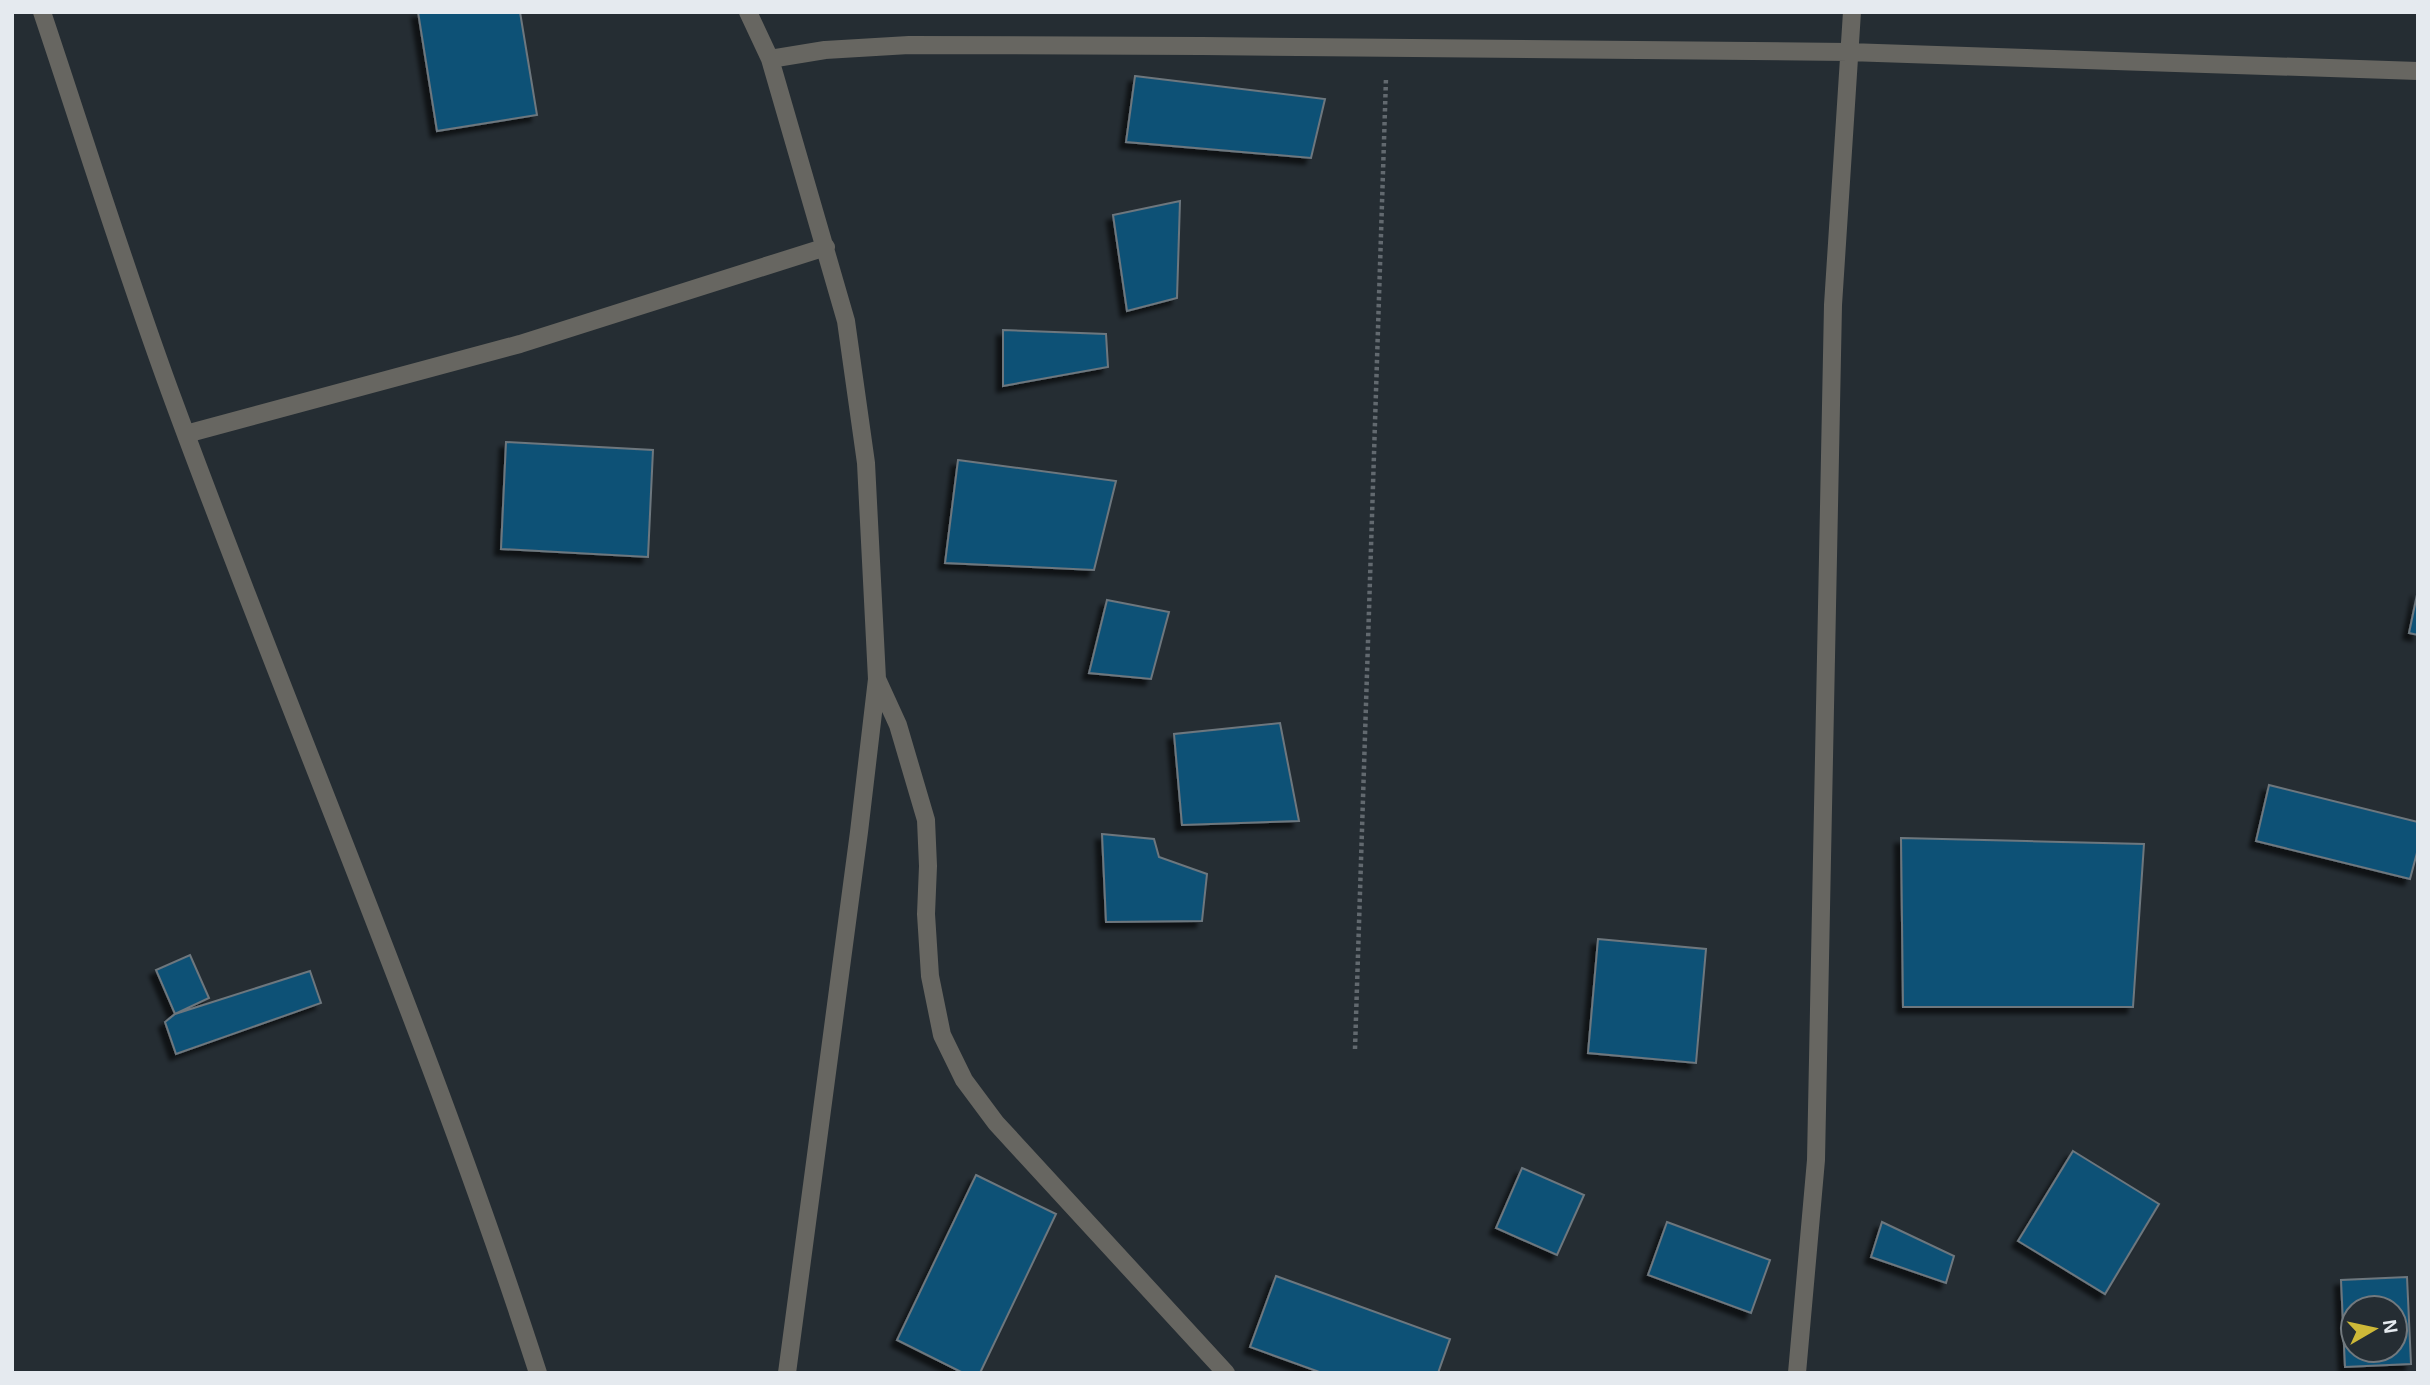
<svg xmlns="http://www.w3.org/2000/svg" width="2430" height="1385" font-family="Arial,sans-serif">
  <defs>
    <filter id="shadow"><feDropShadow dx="-6" dy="6" stdDeviation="2" flood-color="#0009"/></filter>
  </defs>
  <rect width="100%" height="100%" fill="#252d33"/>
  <path fill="#115176" stroke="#6d777e" stroke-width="2" fill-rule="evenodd" filter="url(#shadow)" d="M418,12h102l17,103 -100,16z
    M1135,76l190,23 -14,59 -185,-16z
    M1180,201l-3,97 -50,13 -14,-96z
    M1003,330l103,4 2,33 -105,19z
    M506,442l147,8 -5,107 -147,-8z
    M958,460l158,21 -22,89 -149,-7z
    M2418,590v45l-9,-2z
    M1107,600l62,12 -18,67 -62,-6z
    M1280,723l19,98 -117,4 -8,-91z
    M2269,785l149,37v27l-8,30 -154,-38z
    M1102,834l52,5 5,18 48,17 -5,47 -96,1z
    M1901,838l243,6 -11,163h-230z
    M1598,939l108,10 -10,114 -108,-10z
    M190,955l19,43 -34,16 -19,-44z
    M310,971l11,32 -145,51 -11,-32 10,-8z
    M2073,1151l86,53 -54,90 -87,-53z
    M1522,1168l62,27 -27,60 -61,-27z
    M976,1175l80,39 -76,159h-17l-66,-33z
    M1667,1222l103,38 -19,53 -103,-38z
    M1882,1222l72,34 -8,27 -75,-26z
    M1276,1276l174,63 -12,34h-116l-72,-26z
    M2407,1277l4,87 -66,3 -4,-87zM2353,1308h42v42h-42z"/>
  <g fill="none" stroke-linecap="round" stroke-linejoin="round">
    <path stroke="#62696f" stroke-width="4.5" stroke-dasharray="3.5 3.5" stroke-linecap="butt" d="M1355,1049l31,-971"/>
    <path stroke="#676661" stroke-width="18" d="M42,12c44,131 85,264 133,393 119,323 257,640 363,968
      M748,12l22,47 76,262 20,142 11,216 -18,153 -72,541
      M770,59l55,-9 84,-5 293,1 646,6 570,19
      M186,434l334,-90 306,-97
      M877,679l21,46 28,95 2,46 -2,48 4,62 12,59 22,45 32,43 230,250
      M1797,1373l19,-213 17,-855 19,-293"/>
  </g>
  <rect width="2430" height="1385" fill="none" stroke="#e5eaef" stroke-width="28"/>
  <g transform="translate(2374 1329) rotate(81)"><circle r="33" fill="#252d33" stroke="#72797e" stroke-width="2"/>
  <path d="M0-5L12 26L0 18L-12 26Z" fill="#ceb938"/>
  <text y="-10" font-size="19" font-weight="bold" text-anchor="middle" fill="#e5eaef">N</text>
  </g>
</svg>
